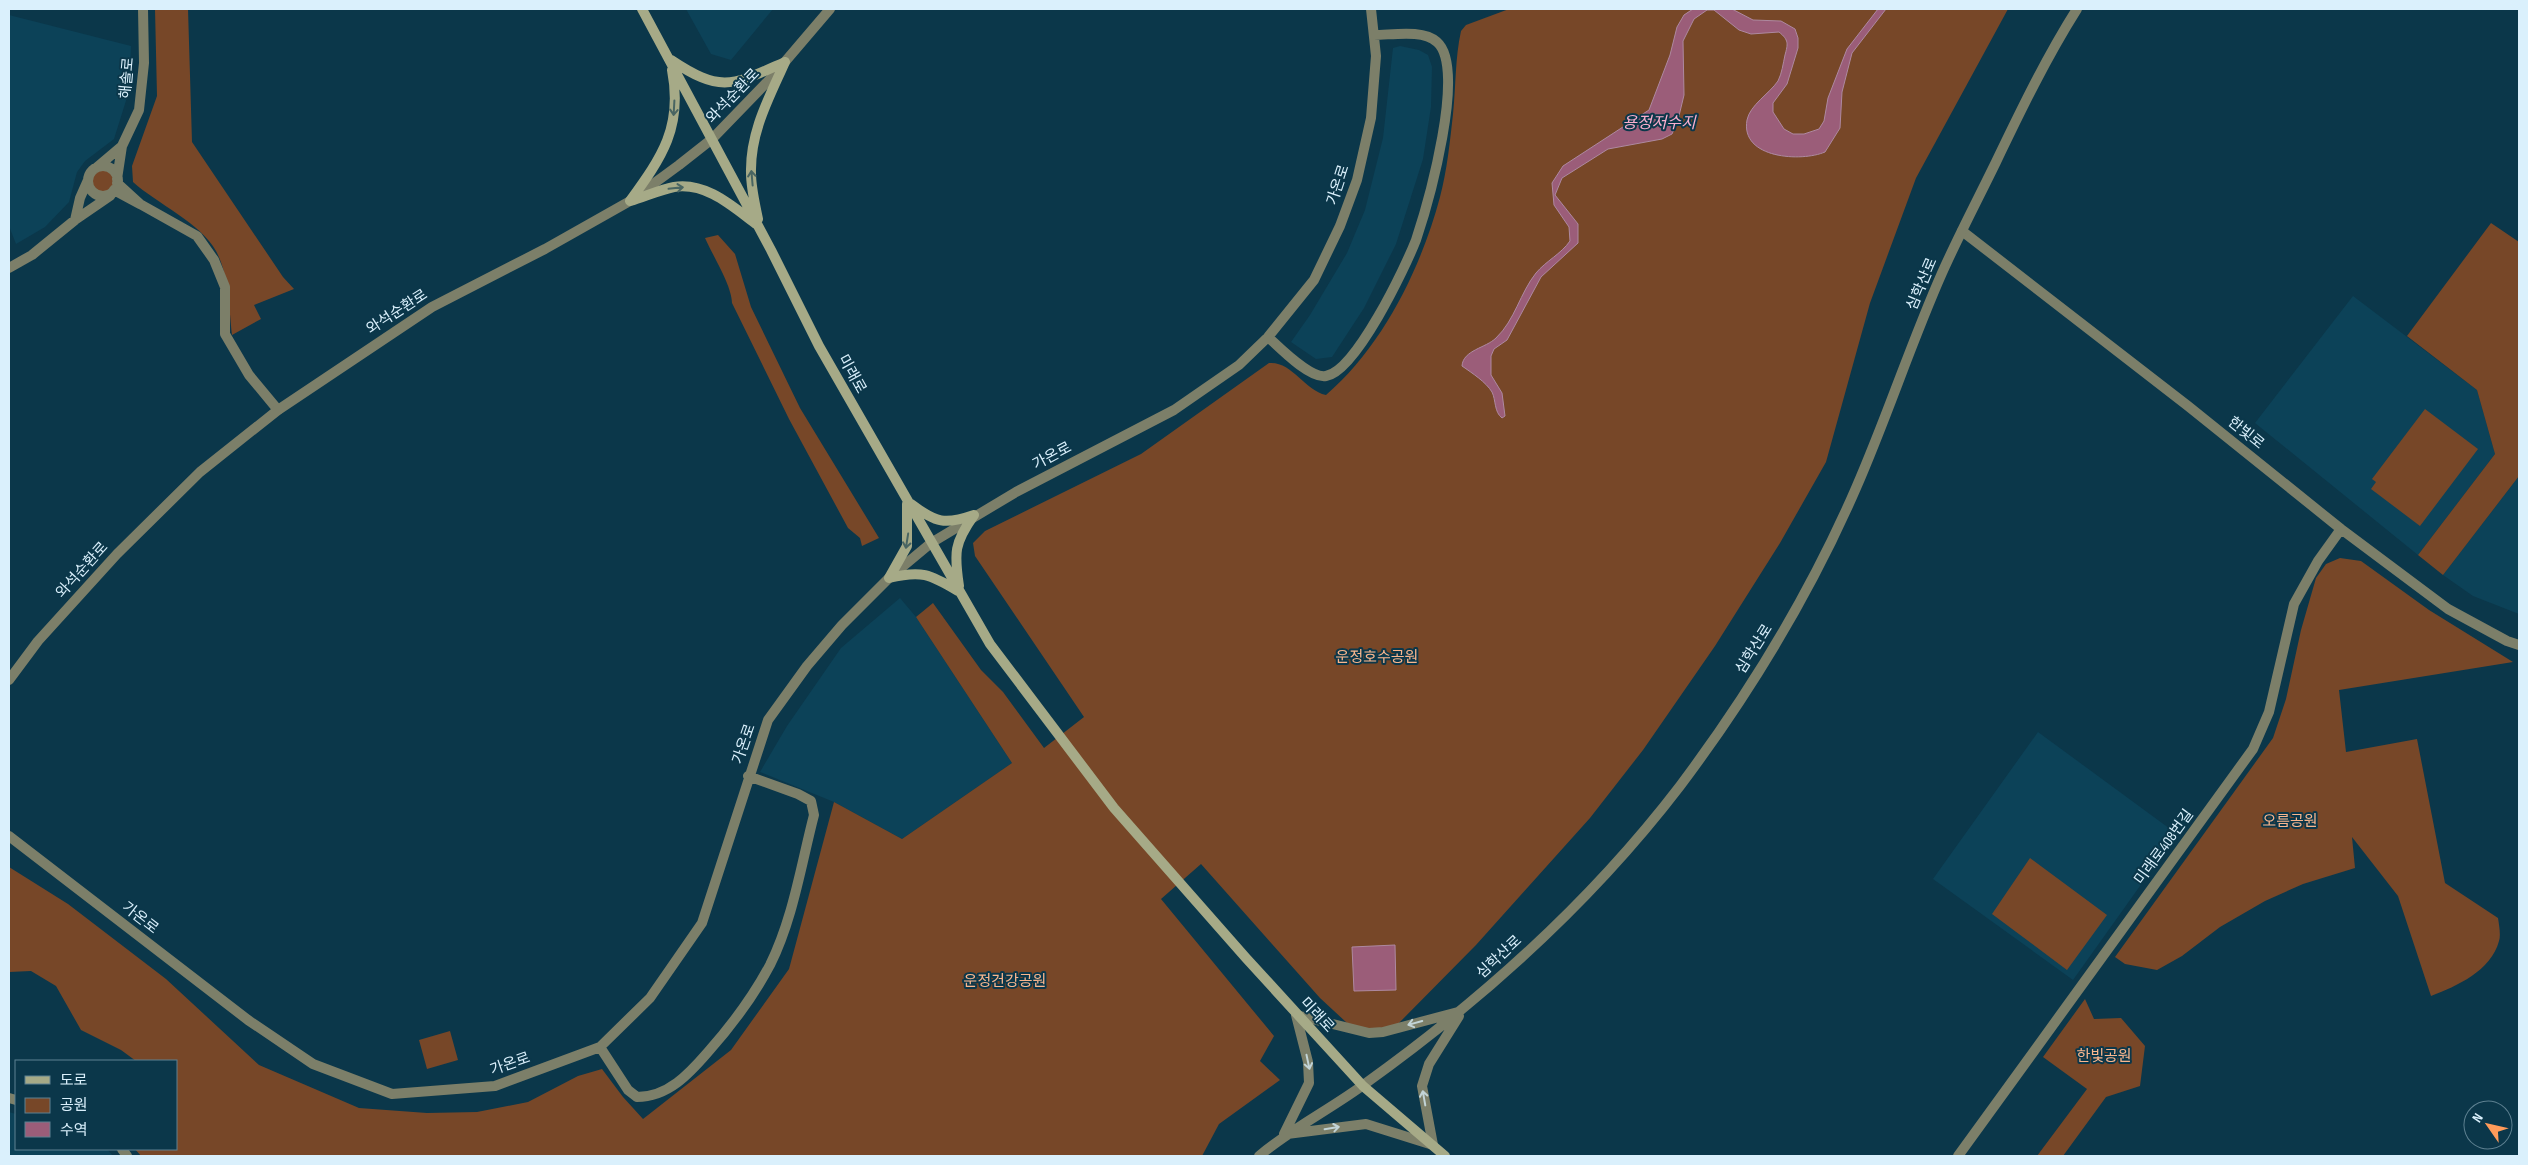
<svg xmlns="http://www.w3.org/2000/svg" width="2528" height="1165" font-family="'Sofia Sans Condensed','Noto Sans KR',sans-serif">
  <rect width="100%" height="100%" fill="#0b374a"/>
  <path fill="#0c4258" d="M686,9h87l-42,51 -20,-6z
    M9,15l122,31 -2,45 -15,48 -29,22 -8,11 -8,30 -24,25 -29,17 -7,-18z
    M1400,46l19,4 9,5 4,12 -1,40 -8,52 -27,85 -32,64 -32,49 -16,2 -25,-17 19,-27 37,-62 18,-43 18,-72 10,-90z
    M2353,296l124,94 18,64 -77,101 -163,-132z
    M2519,476v138l-46,-18 -30,-21z
    M900,598l16,19 96,146 -110,76 -68,-37 -74,-30 27,-46 54,-78z
    M2038,732l139,102 -104,146 -140,-101z
    M9,1112l7,2v35h91l6,7h-104z"/>
  <path fill="#774728" d="M155,9h33l4,133 91,135 11,12 -40,16 7,14 -29,16c-3,-27 -3,-60 -16,-84 -14,-27 -60,-48 -83,-69l-1,-16 25,-70z
    M1509,9h499l-92,169 -46,125 -44,159 -46,81 -65,103 -72,104 -53,68 -114,127 -80,81 -28,6 -21,-9 -27,-25 -119,-134 -40,35 113,137 -14,25 20,19 -61,44 -17,32h-1061l-6,-7h41v-88h-40l-15,-11 -40,-20 -25,-44 -25,-15 -22,1v-105l59,37 98,75 93,86 100,43 68,5 50,-1 51,-10 50,-26 24,-7 21,28 20,22 88,-69 58,-81 45,-167 68,37 110,-76 -96,-146 17,-14 48,67 22,22 41,56 40,-31 -109,-161 -2,-13 12,-12 156,-77 128,-91c23,-2 35,27 57,32 57,-49 95,-127 114,-198 7,-26 10,-56 13,-83 3,-28 2,-56 8,-83l5,-6z
    M92 181a11 11 0 1 1 22 0a11 11 0 1 1-22 0Z
    M2491,223l28,19v234l-76,99 -25,-20 77,-101 -18,-64 -70,-54z
    M718,235l17,19 16,53 49,101 79,130 -17,8 -2,-8 -12,-10 -59,-109 -57,-116c0,-17 -19,-47 -27,-65z
    M2425,409l53,40 -58,77 -49,-37 5,-7 -4,-3z
    M2340,558l21,3 68,49 84,52 -174,28 7,62 71,-13 28,144 53,35c1,7 3,17 1,23 -8,30 -42,45 -68,55l-33,-100 -46,-59 3,31 -52,16 -38,17 -45,26 -38,29 -25,14 -32,-6 -10,-7 158,-219 13,-39 15,-69 15,-52 10,-14z
    M2030,858l77,57 -40,55 -75,-56z
    M2085,999l9,20 27,-1 24,28 -5,40 -34,11 -43,59h-26l50,-67 -44,-32z
    M450,1031l8,29 -31,9 -8,-29z"/>
  <path fill="#9b5d79" stroke="#ae89a0" d="M1693,9h39l21,11 28,1 14,8 3,9v10l-11,36 -14,19v9l11,17 9,5h11l15,-5 5,-8 4,-23 19,-49 31,-40h8l-34,44 -10,39 -2,36 -15,24c-23,10 -85,7 -78,-32 3,-15 22,-26 31,-39 4,-8 5,-17 7,-26 3,-11 4,-15 -6,-23l-28,2 -12,-4 -25,-20h-7l-13,9 -11,22 1,54 -6,25 -6,14 -10,5 -54,10 -46,29 -7,17 23,29v19l-37,34 -34,63 -13,9 -3,7v19l11,18 3,23 -3,2c-8,-6 -6,-18 -10,-26 -6,-10 -20,-19 -30,-26 1,-16 24,-18 34,-28 19,-18 24,-45 40,-65 10,-12 25,-19 34,-32l-1,-14 -15,-22 -2,-22 11,-17 86,-56 21,-55 7,-28 7,-12z
    M1395,945l1,45 -42,1 -2,-44z"/>
  <g fill="none" stroke-linecap="round" stroke-linejoin="round">
    <path stroke="#7c7f69" stroke-width="10" d="M88 181a15 15 0 1 1 30 0a15 15 0 1 1-30 0Z
      M96,168l26,-22
      M117,179l5,-33 17,-36 5,-47 -1,-54
      M88,180l-8,18 -5,22 35,-24 4,-6 26,14 -23,-21
      M140,204l57,32 17,24 11,27v47l24,41 29,35
      M1962,231l226,175 153,123 107,80 59,32 12,4
      M9,268l23,-13 43,-35
      M1268,337c12,11 42,42 58,39 30,-5 79,-108 90,-136 12,-36 51,-172 21,-198 -14,-13 -45,-7 -63,-7
      M9,836l239,184 65,44 79,30 103,-8 105,-39 50,-49 52,-75 66,-203 39,-54 35,-41 47,-47 42,-35 85,-51 158,-82 65,-45 29,-28 46,-57 26,-54 17,-46 14,-62 5,-62 -5,-47
      M600,1047l28,43 9,7c31,0 52,-23 71,-45 24,-27 45,-55 62,-87 23,-46 31,-100 44,-150l-3,-14 -13,-7 -50,-18
      M9,1098l7,2
      M122,1149l5,7
      M1958,1156l295,-407 16,-37 25,-108 24,-43 23,-32"/>
    <path stroke="#7c7f69" stroke-width="10" d="M9,680l29,-39 79,-87 83,-82 78,-62 154,-103 113,-58 85,-48 49,-36 33,-26 60,-62 58,-68
      M1284,1134l25,-51 -1,-21 -12,-47 73,18 14,-1 75,-20
      M1287,1134l79,-10 67,21 -11,-59 7,-22 30,-48
      M1259,1156c33,-28 72,-47 107,-73 117,-84 226,-182 314,-297 69,-92 130,-192 176,-298 31,-71 55,-145 86,-215 17,-38 36,-74 54,-111 25,-52 50,-104 81,-153"/>
    <path stroke="#a6aa87" stroke-width="10" d="M642,9l129,241 48,96 171,298 124,164 132,150 117,128 82,70
      M671,60c51,34 62,25 114,2
      M630,201c32,-44 53,-74 42,-131
      M630,201c14,-4 29,-11 44,-14 32,-5 58,19 82,37
      M758,219c-3,-15 -7,-31 -7,-46 -1,-41 18,-75 34,-111
      M911,504c25,19 34,21 63,11
      M889,578l18,-32v-42
      M889,578c32,-8 41,-4 69,13
      M959,586c-5,-33 -5,-43 15,-71"/>
  </g>
  <defs><path id="oneway-shaft" d="M-6 0H5M1.5-3L5.5 0L1.5 3" fill="none" stroke-width="1.6" stroke-linecap="round" stroke-linejoin="round" transform="scale(1.25)"/></defs>
  <g stroke="#496562">
    <use href="#oneway-shaft" transform="translate(674 108) rotate(93)"/>
    <use href="#oneway-shaft" transform="translate(752 178) rotate(-95)"/>
    <use href="#oneway-shaft" transform="translate(676 188) rotate(-6)"/>
    <use href="#oneway-shaft" transform="translate(907 541) rotate(99)"/>
  </g>
  <g stroke="#c2d4d7">
    <use href="#oneway-shaft" transform="translate(1415 1023) rotate(165)"/>
    <use href="#oneway-shaft" transform="translate(1308 1062) rotate(78)"/>
    <use href="#oneway-shaft" transform="translate(1424 1098) rotate(-100)"/>
    <use href="#oneway-shaft" transform="translate(1332 1128) rotate(-9)"/>
  </g>
  <g text-anchor="middle" dominant-baseline="central" stroke-width="4" stroke-linejoin="round" paint-order="stroke">
    <g font-size="15" fill="#daf0fc" stroke="#0b374a">
      <text transform="translate(127 78) rotate(-85)">해솔로</text>
      <text transform="translate(733 96) rotate(-46)">와석순환로</text>
      <text transform="translate(1338 185) rotate(-72)">가온로</text>
      <text transform="translate(1922 284) rotate(-67)">심학산로</text>
      <text transform="translate(397 312) rotate(-33)">와석순환로</text>
      <text transform="translate(852 374) rotate(61)">미래로</text>
      <text transform="translate(2246 433) rotate(39)">한빛로</text>
      <text transform="translate(1052 456) rotate(-28)">가온로</text>
      <text transform="translate(82 570) rotate(-48)">와석순환로</text>
      <text transform="translate(1754 649) rotate(-58)">심학산로</text>
      <text transform="translate(744 744) rotate(-71)">가온로</text>
      <text transform="translate(2164 847) rotate(-54)">미래로408번길</text>
      <text transform="translate(140 918) rotate(38)">가온로</text>
      <text transform="translate(1499 957) rotate(-43)">심학산로</text>
      <text transform="translate(1317 1015) rotate(47)">미래로</text>
      <text transform="translate(510 1064) rotate(-19)">가온로</text>
    </g>
    <g font-size="15" fill="#fab78e" stroke="#0b374a">
      <text x="1377" y="657">운정호수공원</text>
      <text x="2290" y="821">오름공원</text>
      <text x="1005" y="981">운정건강공원</text>
      <text x="2104" y="1056">한빛공원</text>
    </g>
    <g font-size="16" font-style="italic" fill="#f9afce" stroke="#0b374a">
      <text x="1659" y="123">용정저수지</text>
    </g>
  </g>
  <rect width="2528" height="1165" fill="none" stroke="#daf0fc" stroke-width="20"/>
  <rect x="15" y="1060" width="162" height="90" fill="#0b374a" stroke="#5e8191"/>
  <rect x="25" y="1076" width="25" height="8" fill="#a6aa87" stroke="#5e8191"/>
  <text x="60" y="1085" font-size="15" fill="#daf0fc">도로</text>
  <rect x="25" y="1098" width="25" height="15" fill="#774728" stroke="#5e8191"/>
  <text x="60" y="1110" font-size="15" fill="#daf0fc">공원</text>
  <rect x="25" y="1122" width="25" height="15" fill="#9b5d79" stroke="#5e8191"/>
  <text x="60" y="1135" font-size="15" fill="#daf0fc">수역</text>
  <g transform="translate(2488 1125) rotate(304)"><circle r="24" fill="#0b374a" stroke="#5e8191"/>
  <path d="M0-4L9 19L0 12L-9 19Z" fill="#ff9b5a"/>
  <text y="-8" font-size="14" font-weight="bold" text-anchor="middle" fill="#daf0fc">N</text>
  </g>
</svg>
